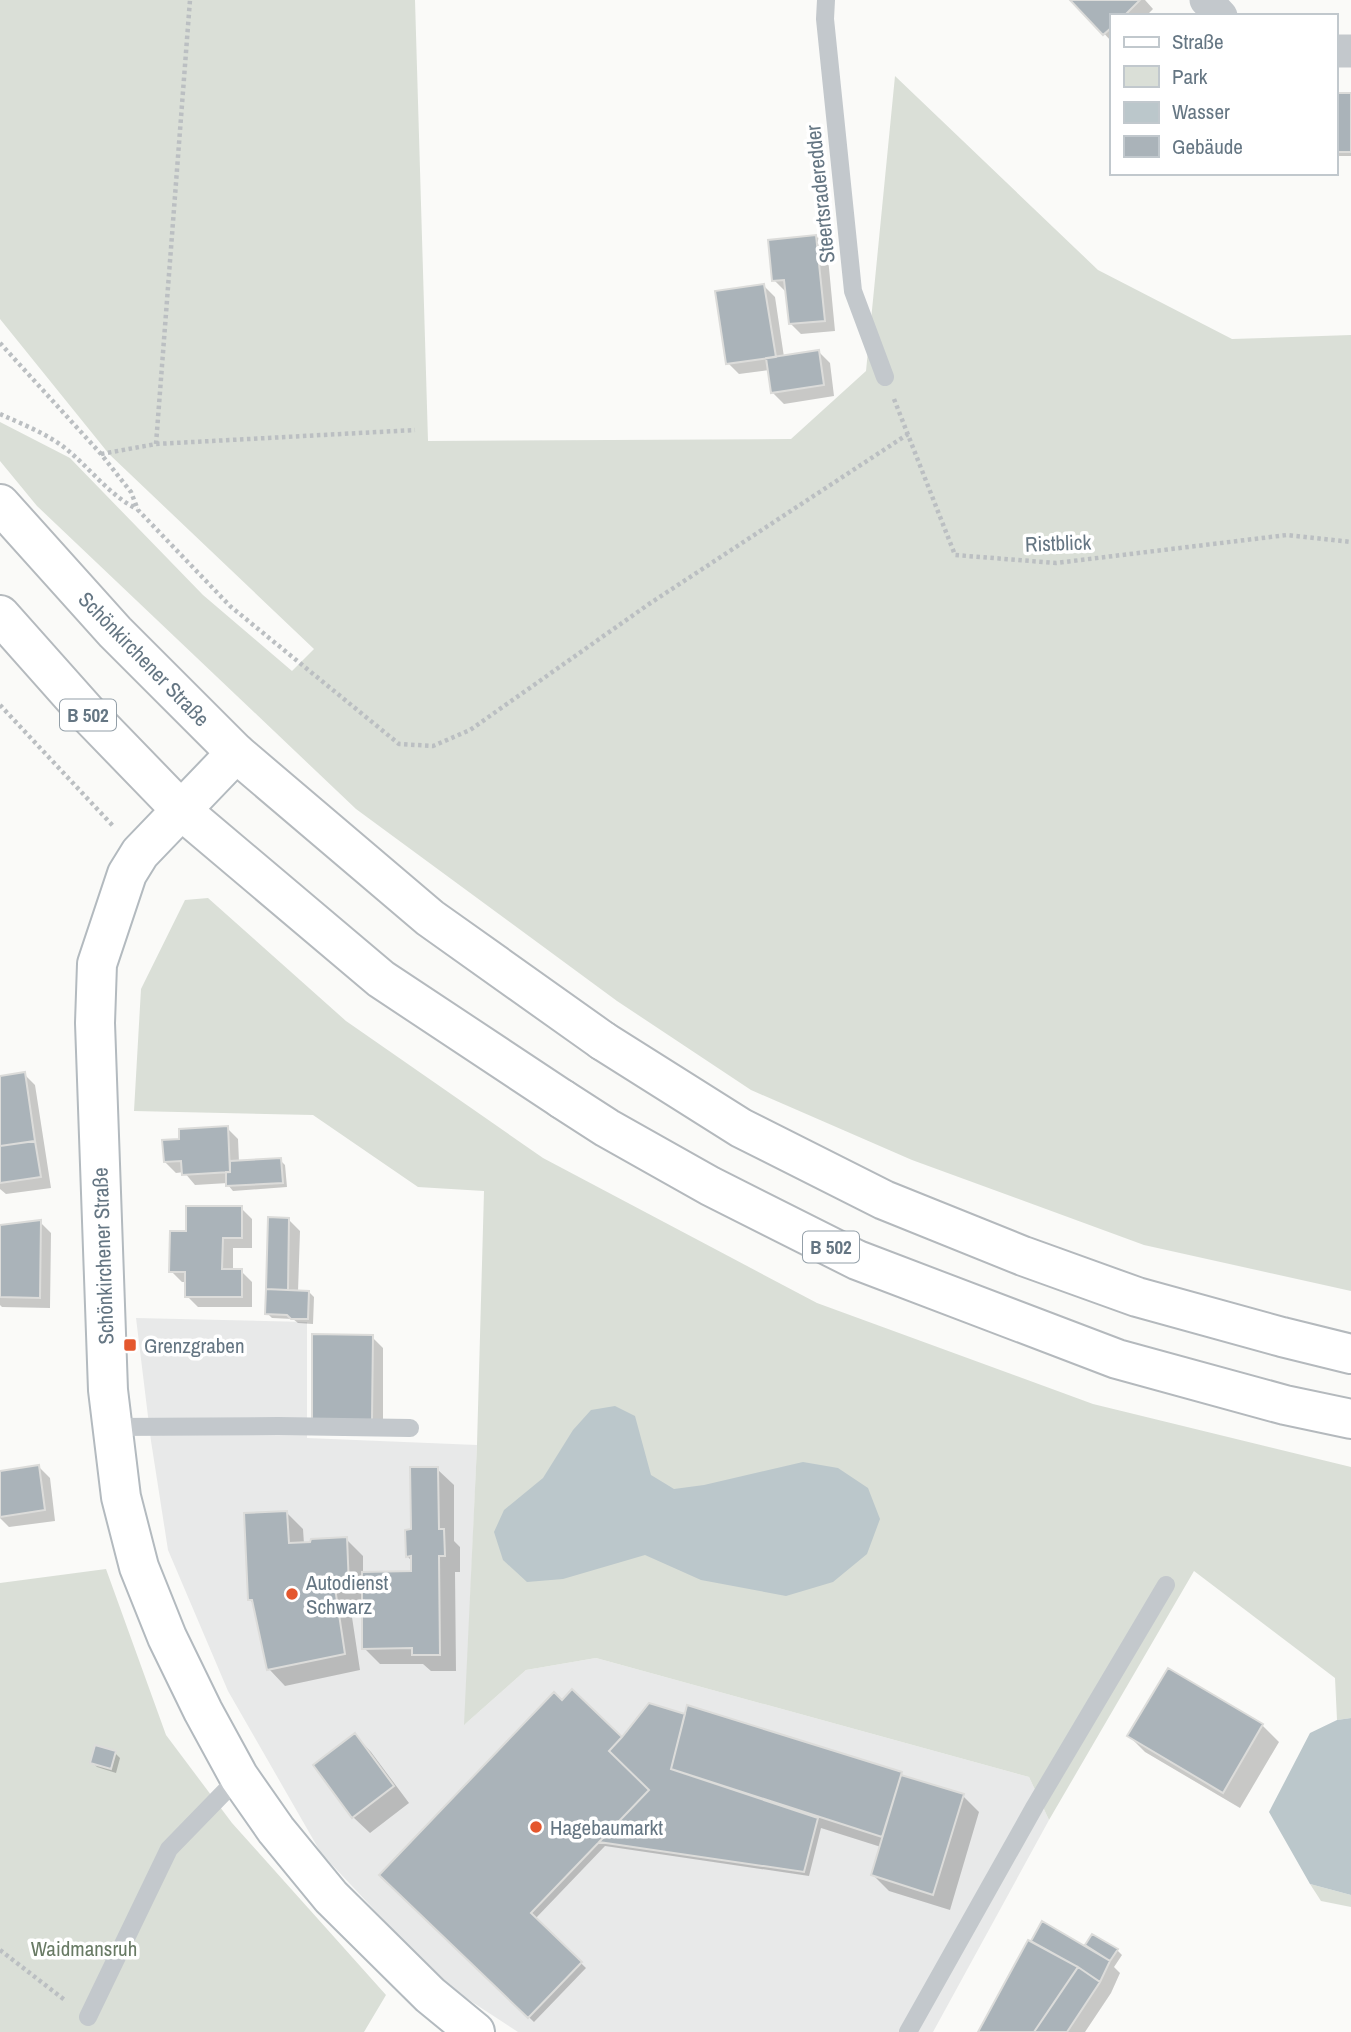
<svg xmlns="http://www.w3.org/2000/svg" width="1351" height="2032" font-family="'Archivo Narrow',sans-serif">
  <rect width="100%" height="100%" fill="#fafaf8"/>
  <path fill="#e8e9e9" d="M136,1318l171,4v116l170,7 -12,279 61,-54 70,-12 433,119 20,43 -116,212h-415l-75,-49 -122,-130 -93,-162 -60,-141 -17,-109z"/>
  <path fill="#dadfd7" d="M0,0h415l13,441 363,-2 75,-68 29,-295 203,194 134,69 119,-4v956l-207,-46 -232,-85 -161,-70 -134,-89 -261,-192 -319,-303 -37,-45v-39l70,36 133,137 89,76 22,-22 -205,-195 -109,-135z
    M208,898l138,123 197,137 274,145 276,101 258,63v251l-14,2 -2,-42 -141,-107 -145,249 -20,-43 -433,-119 -70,12 -62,55 13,-280 7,-254 -66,-4 -105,-72 -179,-4 7,-122 44,-89z
    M106,1569l60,166 66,88 154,172 -22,37h-364v-449z
    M1310,1884l41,11v12l-30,-6z"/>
  <path fill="#bbc7cb" d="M615,1406l20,10 16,59 23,14 30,-4 99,-23 35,6 30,20 12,31 -13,35 -34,28 -47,14 -85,-16 -56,-25 -82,24 -36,3 -24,-22 -9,-28 10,-22 39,-32 30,-48 18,-20z
    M1351,1718v177l-41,-11 -41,-72 41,-79 27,-13z"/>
  <path fill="#0003" d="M1073,0h72l8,9 -7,7h-35v25z
    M1335,95h16v61h-16z
    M816,236l11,11 8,84 -34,3 -11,-11 -3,-32h-2l-11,-11z
    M764,286l11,11 9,60 35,-5 11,11 4,33 -50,8 -11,-11 -4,-23 -30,4 -11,-11z
    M24,1074l11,11 16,103 -45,6 -6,-5v-112z
    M227,1128l11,11 1,23 41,-2 5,5 2,22 -54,4 -5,-6v-2l-33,2 -11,-13 -8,1 -11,-11 16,-22z
    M241,1208l11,11v29h-19v23h8l11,11v25h-54l-11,-11v-14h-5l-11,-11 17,-38z
    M269,1219l20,1 11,11 -2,61h11l5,5 -1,27 -15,-1 -5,-4 -21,-1 -5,-5z
    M40,1222l11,11 -1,75 -48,-1 -2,-2v-78z
    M372,1337l11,11v82h-58z
    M39,1467l11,11 5,43 -46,6 -9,-9v-46z
    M437,1469l17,16v56l6,6v25h-5l1,99h-25l-8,-7h-43l-16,-16v-45l-14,1 10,66 -75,16 -16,-17 -14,-64 -6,-6 38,-86 16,16 1,15 42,-5 17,17v18l50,-1v-11l-6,-6 6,-25z
    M1168,1670l94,55 17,17 -39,66 -95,-56 -16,-16z
    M355,1735l16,17 38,51 -39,30 -17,-16z
    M623,1740l278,33 4,5 58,18 16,16 -29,98 -61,-19 -16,-16 8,-28 -60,-19 -12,48 -204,-30 -70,73 51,49 -52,54 -153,-147z
    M115,1753l5,5 -4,15 -19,-6 -5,-5z
    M1033,1941l62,11 -8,-7 30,5 5,5 -8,12 6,6 -9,20 -26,39h-105l59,-85z"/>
  <path fill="#aab3b9" stroke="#dcdcda" stroke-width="2" d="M1070,0h70l-16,16h-13v12l-8,7z
    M1335,93h16v59h-16z
    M816,235l9,86 -36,3 -5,-44 -12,1 -4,-41z
    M764,284l12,73 -50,7 -11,-73z
    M819,350l5,35 -53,8 -5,-35z
    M25,1072l10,69 -35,5v-70z
    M228,1126l2,46 -48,3 -1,-14 -17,1 -2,-22 17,-1v-10z
    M35,1141l6,36 -41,6v-37z
    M281,1158l2,25 -57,3v-14h4v-11z
    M186,1206h56v32h-19l-1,31h20v28h-57v-25h-16l1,-41h16z
    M268,1217l21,1 -1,72 -22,-1z
    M41,1220l-1,78 -40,-1v-72z
    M266,1289l43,2 -1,28h-17l-4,-4 -22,-1z
    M312,1334l61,1 -1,85h-60z
    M39,1465l6,45 -45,7v-46z
    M410,1467h28l1,62h5l1,27h-6l1,99h-28v-7l-50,1v-77l49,-1v-15l-5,1 -1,-27 6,-1z
    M287,1511l2,32 21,-1 1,-3 36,-2 2,50 -14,1 10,66 -78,16 -15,-70h-4l-4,-87z
    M1168,1668l95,56 -40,69 -96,-57z
    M572,1689l50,48 -13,14 40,39 -118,123 51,49 -54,56 -149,-143 175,-183 8,8z
    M649,1703l36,11 -14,55 147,49 -14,54 -205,-30 50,-52 -40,-39 13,-14z
    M687,1705l215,67 -20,65 -211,-68z
    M355,1733l39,53 -42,32 -39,-53z
    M95,1745l21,6 -5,18 -21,-6z
    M901,1775l63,19 -31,101 -62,-20z
    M1042,1921l68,40 -10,21 -22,-15 -47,-26z
    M1092,1934l26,15 -8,12 -25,-16z
    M1028,1940l50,27 -44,65h-56z
    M1078,1967l22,15 -33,50h-33z"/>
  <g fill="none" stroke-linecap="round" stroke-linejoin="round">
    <defs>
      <path id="secondary" d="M236,753l-96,100 -13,21 -30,90 -2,59 13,367 13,107 18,70 28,70 36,74 36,66 37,53 55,67 99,98 45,37"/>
      <path id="primary" d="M0,504l115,128 121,121 194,165 173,123
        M0,615l89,100 92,95 200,169 181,120"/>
      <path id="highway" d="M603,1041l138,87 143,72 139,56 114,41 145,40 69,17
        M562,1099l45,29 103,58 147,74 260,99 168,46 66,14"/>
    </defs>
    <use href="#secondary" stroke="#b3babf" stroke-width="42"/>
    <use href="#primary" stroke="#b5babe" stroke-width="42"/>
    <use href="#highway" stroke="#b4b9bd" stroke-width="42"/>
    <path stroke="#bbbfc2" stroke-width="4.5" stroke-dasharray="3.5 3.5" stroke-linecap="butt" d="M0,343l101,111 30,38 7,18 92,96 169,138 34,2 37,-16 179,-126 259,-170
      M894,399l61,156 101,8 231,-28 64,7
      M0,414c24,11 51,21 71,39 22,19 40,43 66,56
      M156,444l34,-444
      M101,454l55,-10 259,-14
      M0,705l114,122
      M0,1950l66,51"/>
    <path stroke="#c3c8cc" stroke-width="18" d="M826,0l-1,19 28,272 32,86
      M112,1427l166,-1 132,2
      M88,2017l81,-168 70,-72
      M908,2032l127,-226 131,-221"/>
    <path stroke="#c3c8cc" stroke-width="33" d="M1206,0l15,16
      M1335,51h16"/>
    <use href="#secondary" stroke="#fff" stroke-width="38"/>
    <use href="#primary" stroke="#fff" stroke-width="38"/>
    <use href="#highway" stroke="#fff" stroke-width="38"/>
  </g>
  <g fill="#e4572e" stroke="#fff" stroke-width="2.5">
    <rect x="123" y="1338" width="14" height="14" rx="3.5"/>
    <circle cx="292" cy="1594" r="7"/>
    <circle cx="536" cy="1827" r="7"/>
  </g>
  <g text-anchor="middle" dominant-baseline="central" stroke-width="7" stroke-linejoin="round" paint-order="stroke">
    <g fill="#fff" stroke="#939fa8" stroke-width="2">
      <rect x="60" y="699.5" width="56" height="31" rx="5"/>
      <rect x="803" y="1231.5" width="56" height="31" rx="5"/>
    </g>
    <g font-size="19" font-weight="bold" fill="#657683">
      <text x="88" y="715">B 502</text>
      <text x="831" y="1247">B 502</text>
    </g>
    <g font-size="21" fill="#657683" stroke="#fff">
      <text transform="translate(820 194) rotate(-96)">Steertsraderedder</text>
      <text transform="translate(1058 543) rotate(-2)">Ristblick</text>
      <text transform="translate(144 659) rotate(46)">Schönkirchener Straße</text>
      <text transform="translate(103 1256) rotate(-92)">Schönkirchener Straße</text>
    </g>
    <g font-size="21" fill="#657683" stroke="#fff" text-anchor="start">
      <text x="144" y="1345">Grenzgraben</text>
      <text x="306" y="1582">Autodienst<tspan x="306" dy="24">Schwarz</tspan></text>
      <text x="550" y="1827">Hagebaumarkt</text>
    </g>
    <g font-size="21" fill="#687a64" stroke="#fff">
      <text x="84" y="1948">Waidmansruh</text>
    </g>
  </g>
  <rect x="1110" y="14" width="228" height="161" fill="#ffffff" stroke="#c1c8cd" stroke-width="2"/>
  <rect x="1124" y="37" width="35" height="10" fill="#ffffff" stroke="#c1c8cd" stroke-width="2"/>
  <text x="1172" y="49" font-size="21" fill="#657683">Straße</text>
  <rect x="1124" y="66" width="35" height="21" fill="#dadfd7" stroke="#c1c8cd" stroke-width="2"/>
  <text x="1172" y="84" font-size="21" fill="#657683">Park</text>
  <rect x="1124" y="102" width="35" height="21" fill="#bbc7cb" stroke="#c1c8cd" stroke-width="2"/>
  <text x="1172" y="119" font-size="21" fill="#657683">Wasser</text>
  <rect x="1124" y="136" width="35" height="21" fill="#aab3b9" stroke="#c1c8cd" stroke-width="2"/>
  <text x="1172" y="154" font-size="21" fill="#657683">Gebäude</text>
</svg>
